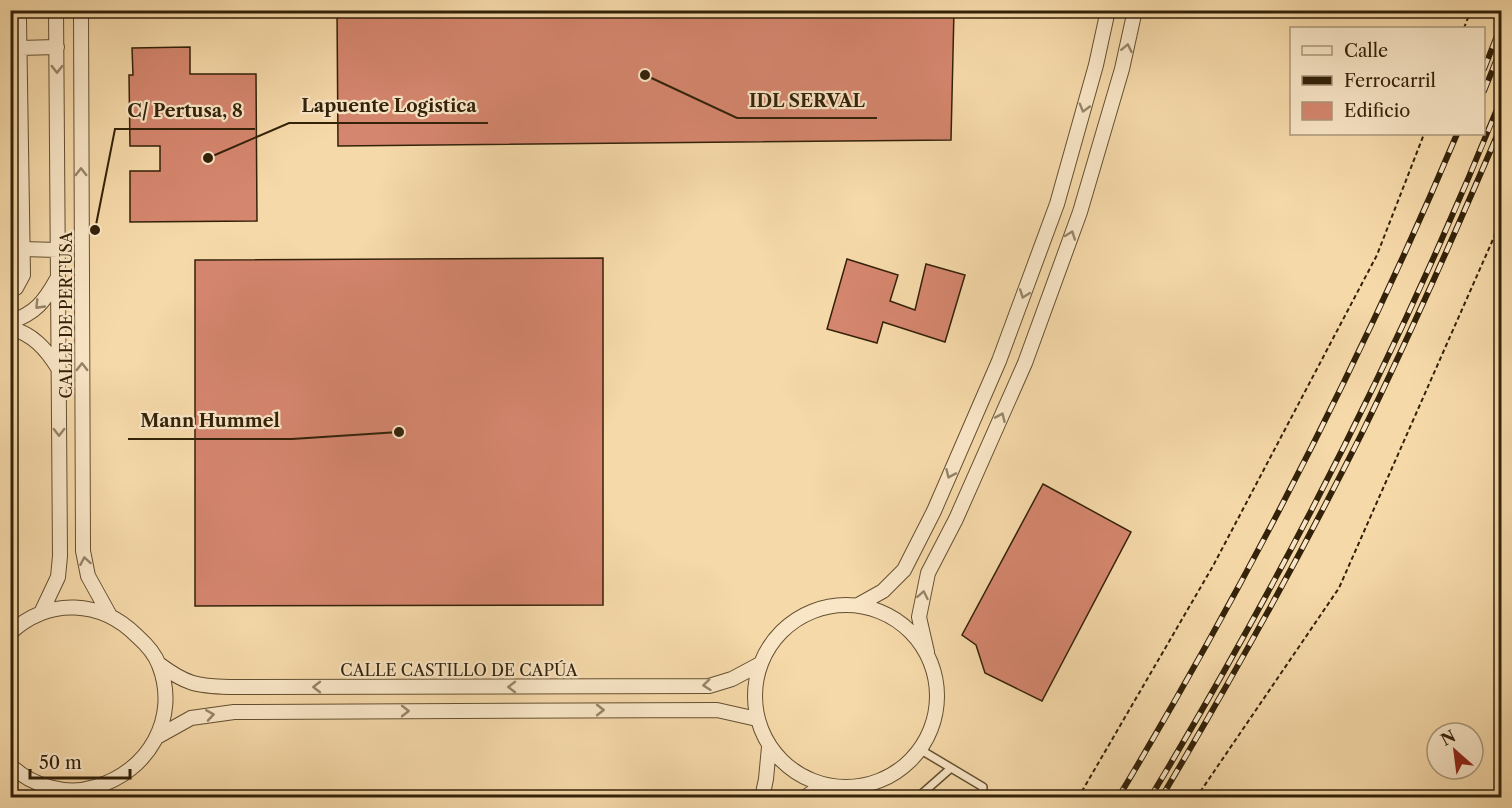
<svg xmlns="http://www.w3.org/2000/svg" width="1512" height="808" font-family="'Libre Caslon Text',serif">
  <rect width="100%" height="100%" fill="#f6d9a9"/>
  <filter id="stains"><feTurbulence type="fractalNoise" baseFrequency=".00333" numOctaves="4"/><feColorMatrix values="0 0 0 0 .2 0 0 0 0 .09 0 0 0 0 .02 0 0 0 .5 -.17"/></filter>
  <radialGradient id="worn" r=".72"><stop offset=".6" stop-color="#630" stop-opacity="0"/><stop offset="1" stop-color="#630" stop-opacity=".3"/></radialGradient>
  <path fill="#d5866e" stroke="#332209" stroke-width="1.5" d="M337,10h617l-3,130 -613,6z
    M190,47v27h66l1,147 -127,1v-51h30v-25h-30l-1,-71h4l-1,-27z
    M603,258v347l-408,1v-346z
    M847,259l51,16 -8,26 25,9 11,-46 39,11 -20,67 -62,-20 -6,21 -50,-14z
    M1043,484l88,48 -89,169 -57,-28 -9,-28 -14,-10z"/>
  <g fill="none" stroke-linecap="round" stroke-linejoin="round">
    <defs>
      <path id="service" d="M921,750l62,37 -1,11
        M917,798l34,-30"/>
      <path id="minor" d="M81,10l2,541 5,25 21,38
        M10,12l4,1 5,6 4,256 -7,13 -6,2
        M19,48l38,-1
        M22,249l36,1
        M10,322c26,-9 34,-20 47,-43
        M10,328c23,6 36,21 48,40
        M755 696a91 91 0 1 1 182 0a91 91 0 1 1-182 0Z
        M858,605l25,-14 21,-21 30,-59 65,-150 58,-157 39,-139 12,-55
        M41,613l17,-36 2,-21 -4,-546
        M10,633c39,-36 91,-33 127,3 9,8 18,18 22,29 21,53 -11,107 -64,122 -29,9 -63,-1 -85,-22
        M927,652l-8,-35 9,-44 28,-54 69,-156 55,-151 42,-143 13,-59
        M159,664c27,20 37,22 70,23l480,-1 23,-7 28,-15
        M157,737l34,-19 43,-6 483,-2 40,9
        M762,798l4,-19 3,-32
        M804,798l19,-13"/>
    </defs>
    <use href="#service" stroke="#645031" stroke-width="10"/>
    <use href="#minor" stroke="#645031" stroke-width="16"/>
    <path stroke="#332209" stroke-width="2" stroke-dasharray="4.5 3" stroke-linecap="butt" d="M1464,28l7,-18
      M994,793l8,5
      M1078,798l135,-232 164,-311 47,-121
      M1196,798l143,-210 163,-369"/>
    <use href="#service" stroke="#f9e6c7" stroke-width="7"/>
    <use href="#minor" stroke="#f9e6c7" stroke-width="14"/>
    <defs>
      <path id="rail" d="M1484,69l18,-46
        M1484,91l12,-30
        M1118,798c128,-214 242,-435 339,-664
        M1150,798c135,-224 254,-458 352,-701
        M1161,798c71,-119 138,-240 200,-363 50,-102 96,-206 141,-311"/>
    </defs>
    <use href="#rail" stroke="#332209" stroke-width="6"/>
    <use href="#rail" stroke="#f9e6c7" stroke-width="4" stroke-dasharray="11" stroke-linecap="butt"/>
  </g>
  <defs><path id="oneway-chevron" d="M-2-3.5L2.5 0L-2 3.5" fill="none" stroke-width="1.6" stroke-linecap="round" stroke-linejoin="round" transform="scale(1.5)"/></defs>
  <g stroke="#968468">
    <use href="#oneway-chevron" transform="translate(1127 48) rotate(-78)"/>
    <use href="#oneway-chevron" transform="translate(57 69) rotate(90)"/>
    <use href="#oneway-chevron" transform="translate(1084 108) rotate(106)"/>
    <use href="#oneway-chevron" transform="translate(81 172) rotate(-90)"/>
    <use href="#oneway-chevron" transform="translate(1071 235) rotate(-70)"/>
    <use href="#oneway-chevron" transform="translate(1024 294) rotate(110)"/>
    <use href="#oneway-chevron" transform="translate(39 305) rotate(134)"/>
    <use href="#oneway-chevron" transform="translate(82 367) rotate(-90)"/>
    <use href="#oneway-chevron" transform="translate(1001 417) rotate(-66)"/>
    <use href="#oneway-chevron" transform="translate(59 432) rotate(90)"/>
    <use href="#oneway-chevron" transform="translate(950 474) rotate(114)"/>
    <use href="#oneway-chevron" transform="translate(85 561) rotate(-100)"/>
    <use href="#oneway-chevron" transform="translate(923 595) rotate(-79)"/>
    <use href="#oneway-chevron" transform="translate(707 685) rotate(174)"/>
    <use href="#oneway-chevron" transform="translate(317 687) rotate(180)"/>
    <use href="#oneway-chevron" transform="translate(512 687) rotate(180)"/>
    <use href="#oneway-chevron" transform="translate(600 710)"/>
    <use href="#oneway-chevron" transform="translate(405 711)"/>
    <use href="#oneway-chevron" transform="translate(210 715) rotate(-9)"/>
  </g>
  <g text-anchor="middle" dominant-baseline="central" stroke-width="4.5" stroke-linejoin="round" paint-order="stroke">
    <g font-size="16" fill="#332209" stroke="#f9e6c7">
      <text transform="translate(66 315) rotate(-90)">CALLE DE PERTUSA</text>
      <text x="459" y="670">CALLE CASTILLO DE CAPÚA</text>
    </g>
  </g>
  <path fill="none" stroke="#332209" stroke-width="2" d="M645 75L737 118H877M208 158L289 123H488M95 230L115 129H255M399 432L292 439H128"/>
  <g fill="#332209" stroke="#f9e6c7" stroke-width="2">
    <circle cx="645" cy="75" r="6"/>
    <circle cx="208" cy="158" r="6"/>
    <circle cx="95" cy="230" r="6"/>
    <circle cx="399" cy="432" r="6"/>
  </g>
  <g font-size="18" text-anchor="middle" font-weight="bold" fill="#332209" stroke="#f9e6c7" stroke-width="4.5" stroke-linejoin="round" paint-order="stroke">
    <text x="807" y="107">IDL SERVAL</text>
    <text x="389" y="112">Lapuente Logistica</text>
    <text x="185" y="117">C/ Pertusa, 8</text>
    <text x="210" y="427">Mann Hummel</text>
  </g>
  <rect width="1512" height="808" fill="none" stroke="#f6d9a9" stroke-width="36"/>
  <rect x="12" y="12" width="1488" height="784" fill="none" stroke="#332209" stroke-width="3"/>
  <rect x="18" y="18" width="1476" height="772" fill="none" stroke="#332209" stroke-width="1.5"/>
  <rect x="1290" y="27" width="195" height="108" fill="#f9e6c7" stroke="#aa987b" stroke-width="1.5"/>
  <rect x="1302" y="46" width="30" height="9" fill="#f9e6c7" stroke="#aa987b" stroke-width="1.5"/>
  <text x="1344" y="57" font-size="18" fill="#332209">Calle</text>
  <rect x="1302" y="76" width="30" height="9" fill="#332209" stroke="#aa987b" stroke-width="1.5"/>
  <text x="1344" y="87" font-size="18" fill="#332209">Ferrocarril</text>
  <rect x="1302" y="102" width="30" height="18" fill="#d5866e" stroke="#aa987b" stroke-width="1.5"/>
  <text x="1344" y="117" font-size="18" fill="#332209">Edificio</text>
  <g transform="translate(1455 751) rotate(332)"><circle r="28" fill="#f9e6c7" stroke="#aa987b" stroke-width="1.5"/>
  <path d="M0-4.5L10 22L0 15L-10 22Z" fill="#8f2418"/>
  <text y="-9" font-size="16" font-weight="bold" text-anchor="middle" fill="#332209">N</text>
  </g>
  <path d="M30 769v9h100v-9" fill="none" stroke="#332209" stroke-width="3"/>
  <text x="39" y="769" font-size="18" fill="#332209" stroke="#f9e6c7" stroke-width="4.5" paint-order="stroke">50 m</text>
  <rect width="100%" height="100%" filter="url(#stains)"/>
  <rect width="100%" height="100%" fill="url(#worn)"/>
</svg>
